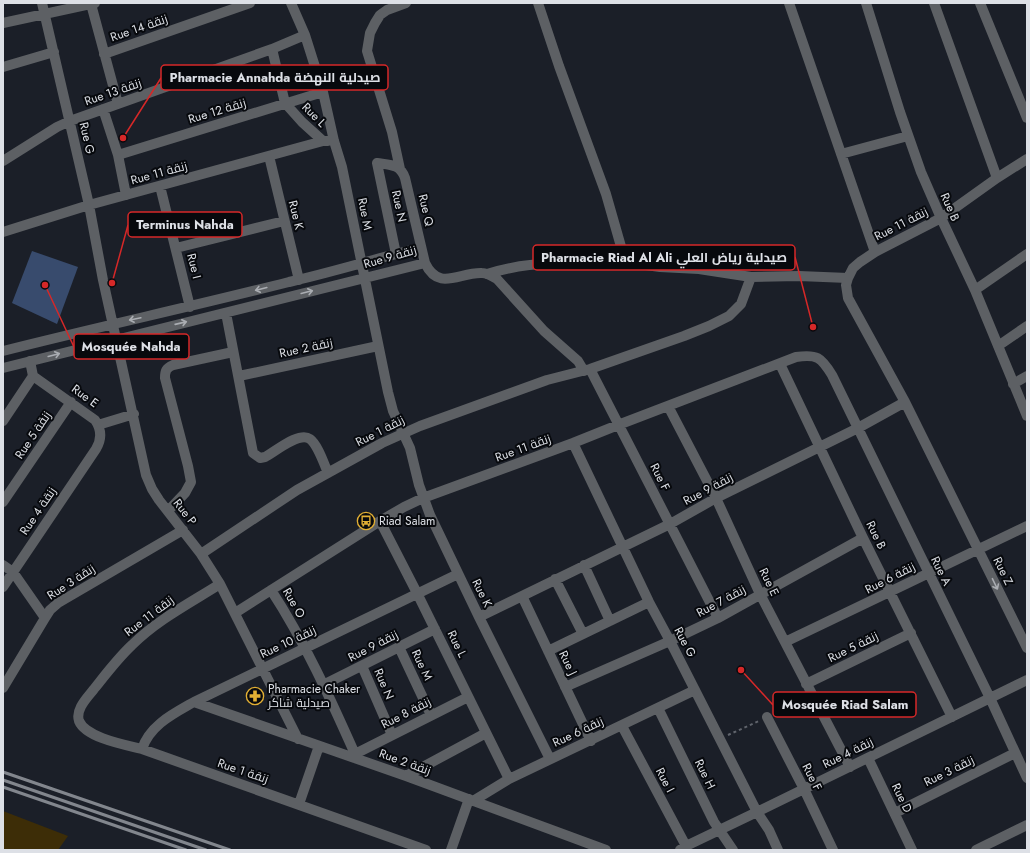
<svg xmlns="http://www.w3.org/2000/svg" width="1030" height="853" font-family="Jost,Cairo,sans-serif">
  <rect width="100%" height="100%" fill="#1b1f28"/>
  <path fill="#3d2d07" d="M3,811l65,25 -10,14h-55z"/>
  <path fill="#384b6d" d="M32,251l46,16 -21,57 -45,-21z"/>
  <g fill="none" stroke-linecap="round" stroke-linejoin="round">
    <path stroke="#60646c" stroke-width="2" stroke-dasharray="3 3" stroke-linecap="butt" d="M775,713l29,-13
      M728,735l31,-14"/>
    <path stroke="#5d6064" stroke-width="10" d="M42,3l47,202 14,75 43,195 6,14 7,11 42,54 19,30 78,155
      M291,3l14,32 18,57 11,49 8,26 46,225 5,19 17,37 9,37 11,30 49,102 71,142
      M538,3l21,63 47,128 20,70h13l21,3 39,2 52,8 48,-1 49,2
      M789,3l86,249
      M866,3l34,109 21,60 20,46 34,72 52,126
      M934,3l63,175
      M980,3l47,115
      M91,4l27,100
      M3,23l92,-20
      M272,49l13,54 17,19 21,19h5
      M104,54l146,-51
      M3,67l51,-15
      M103,109l15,46 8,40
      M841,154l67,-18
      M118,155l205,-63
      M269,156l30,124
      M1027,159l-30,19 -56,40 -66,34 -15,10 -7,6 -5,10 -2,7 2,13 57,104 122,246
      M3,161l54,-34 13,-6 202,-72 33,-14
      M400,169l-8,-37 -25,-81 3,-18 5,-10 5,-8 7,-5 19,-7
      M160,186l30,121
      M3,232l86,-27 234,-64
      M176,248l108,-27
      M396,254l-19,-91c14,2 23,1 28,15l20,85c14,29 34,9 57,10 5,0 10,3 15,6l47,52 34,30 6,10
      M487,274c23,-7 47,-11 71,-10 23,0 45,1 68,0
      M975,290l52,-36
      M226,313l27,140 7,5 5,-1c10,-5 34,-26 45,-18 8,6 14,25 18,34
      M998,346l29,-20
      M3,351c95,-24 191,-45 286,-69 44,-10 88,-24 132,-34
      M780,364l83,174 89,179
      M3,368l422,-105
      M590,369l128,249
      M239,376l139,-30
      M1013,384l14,-8
      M668,406l48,92 44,96 90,173
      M3,421l30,-45 -3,-15
      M98,425l36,-11
      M573,443l76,159 21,39 87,171 12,18 9,20
      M3,502l68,-100
      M168,511l17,-18 6,-11 -3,-16 -23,-88c0,-7 1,-10 8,-13l60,-13
      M380,521l37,72 92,186
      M201,554l96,-64 85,-47 38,-17 127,-46 43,-11 94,-33 25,-10 20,-10 12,-12 10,-27
      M3,565l10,7 32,46
      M584,565l26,56
      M555,579l28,55
      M220,584c-30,19 -63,36 -88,61 -14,13 -26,29 -38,44 -6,8 -19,20 -15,32 7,17 47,24 63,28l284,101
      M3,587l93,-138c6,-10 6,-19 -1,-29l-62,-44
      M271,590c34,52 59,108 84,164l-1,4
      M522,596l69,145
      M235,613l145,-92 24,-14 19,-9 150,-55 45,-18 178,-68c21,-3 25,0 36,18l158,323 37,80
      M479,617l191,-93 46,-26 142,-70 47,-26
      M785,642c81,-38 161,-78 242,-116
      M399,647l32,68
      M548,651l101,-49
      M362,666l30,69
      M806,684l105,-51
      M323,685l112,-56
      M565,687l105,-46 48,-23 145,-80
      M3,688l42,-70 5,-8 8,-7 125,-73
      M194,702l212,74 200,74
      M658,708l56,114 19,28
      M767,717l37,72 29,61
      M622,726l64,120
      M142,749c8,-24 31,-35 52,-47l264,-128
      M355,754l113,-57
      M868,758l44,92
      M406,776l80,-43
      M473,801l36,-22 186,-89
      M299,804l20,-58
      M895,813l120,-60
      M451,850l18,-51
      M680,850l6,-4 71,-34 270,-132
      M976,850l51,-25"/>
    <path stroke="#82868d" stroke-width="3" d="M3,772l227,78
      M3,780l203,70
      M3,787l183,63"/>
  </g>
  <defs><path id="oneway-shaft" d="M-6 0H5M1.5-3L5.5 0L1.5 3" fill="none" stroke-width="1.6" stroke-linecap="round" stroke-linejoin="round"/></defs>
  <g stroke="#aaadb2">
    <use href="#oneway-shaft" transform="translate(261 289) rotate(166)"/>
    <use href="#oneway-shaft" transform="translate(307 292) rotate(-14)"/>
    <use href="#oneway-shaft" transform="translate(135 319) rotate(168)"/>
    <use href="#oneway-shaft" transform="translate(181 323) rotate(-13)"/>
    <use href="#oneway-shaft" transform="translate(54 355) rotate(-15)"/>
    <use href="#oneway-shaft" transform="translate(995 584) rotate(64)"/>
  </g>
  <defs>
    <symbol id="bus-ring" viewBox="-11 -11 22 22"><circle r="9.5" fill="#07090d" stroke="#e2af34" stroke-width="1.5"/><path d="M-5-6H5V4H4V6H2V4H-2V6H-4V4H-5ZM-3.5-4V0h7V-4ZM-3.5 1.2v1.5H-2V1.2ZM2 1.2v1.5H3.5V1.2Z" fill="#e2af34"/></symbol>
    <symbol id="pharmacy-ring" viewBox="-11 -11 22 22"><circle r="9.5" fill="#07090d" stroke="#e2af34" stroke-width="1.5"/><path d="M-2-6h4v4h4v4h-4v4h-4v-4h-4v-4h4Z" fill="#e2af34"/></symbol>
  </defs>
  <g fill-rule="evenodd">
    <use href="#bus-ring" x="356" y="511" width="20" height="20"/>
    <use href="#pharmacy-ring" x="245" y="686" width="20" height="20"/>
  </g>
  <g text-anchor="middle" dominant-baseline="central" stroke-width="4" stroke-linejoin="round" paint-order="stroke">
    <g font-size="12" fill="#dde0e6" stroke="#07090d">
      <text transform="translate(139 28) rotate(-19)">Rue 14 زنقة</text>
      <text transform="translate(113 92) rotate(-19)">Rue 13 زنقة</text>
      <text transform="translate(217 111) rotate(-17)">Rue 12 زنقة</text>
      <text transform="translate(314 115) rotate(45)">Rue L</text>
      <text transform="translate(87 138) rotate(77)">Rue G</text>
      <text transform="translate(159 173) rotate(-15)">Rue 11 زنقة</text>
      <text transform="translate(399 206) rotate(78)">Rue N</text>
      <text transform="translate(950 207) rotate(66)">Rue B</text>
      <text transform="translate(426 210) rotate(77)">Rue Q</text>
      <text transform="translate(365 214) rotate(79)">Rue M</text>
      <text transform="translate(296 215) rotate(76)">Rue K</text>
      <text transform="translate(901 224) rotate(-27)">Rue 11 زنقة</text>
      <text transform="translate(390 257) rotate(-16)">Rue 9 زنقة</text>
      <text transform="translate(194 266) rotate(76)">Rue I</text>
      <text transform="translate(306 348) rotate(-12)">Rue 2 زنقة</text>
      <text transform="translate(85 396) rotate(36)">Rue E</text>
      <text transform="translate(380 431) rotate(-27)">Rue 1 زنقة</text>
      <text transform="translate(33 435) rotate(-56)">Rue 5 زنقة</text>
      <text transform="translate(523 448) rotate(-20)">Rue 11 زنقة</text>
      <text transform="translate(660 477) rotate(63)">Rue F</text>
      <text transform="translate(708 489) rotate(-28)">Rue 9 زنقة</text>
      <text transform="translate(38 511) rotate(-56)">Rue 4 زنقة</text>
      <text transform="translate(185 512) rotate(52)">Rue P</text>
      <text transform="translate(876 535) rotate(64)">Rue B</text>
      <text transform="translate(941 571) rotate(64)">Rue A</text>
      <text transform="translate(1003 571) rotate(64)">Rue Z</text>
      <text transform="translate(890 578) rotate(-27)">Rue 6 زنقة</text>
      <text transform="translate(71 582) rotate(-33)">Rue 3 زنقة</text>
      <text transform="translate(769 582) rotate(64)">Rue E</text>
      <text transform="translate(482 593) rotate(64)">Rue K</text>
      <text transform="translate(721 601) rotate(-28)">Rue 7 زنقة</text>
      <text transform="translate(294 603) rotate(60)">Rue O</text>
      <text transform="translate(149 616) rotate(-37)">Rue 11 زنقة</text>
      <text transform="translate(288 642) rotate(-25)">Rue 10 زنقة</text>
      <text transform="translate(685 642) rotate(62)">Rue G</text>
      <text transform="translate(457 644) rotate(64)">Rue L</text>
      <text transform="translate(373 646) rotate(-27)">Rue 9 زنقة</text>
      <text transform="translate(853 647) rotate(-26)">Rue 5 زنقة</text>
      <text transform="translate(568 663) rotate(64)">Rue J</text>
      <text transform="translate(422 665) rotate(65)">Rue M</text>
      <text transform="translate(384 684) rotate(67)">Rue N</text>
      <text transform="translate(406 713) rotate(-27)">Rue 8 زنقة</text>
      <text transform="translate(578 732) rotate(-25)">Rue 6 زنقة</text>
      <text transform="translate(848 753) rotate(-26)">Rue 4 زنقة</text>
      <text transform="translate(405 762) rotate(20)">Rue 2 زنقة</text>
      <text transform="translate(243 771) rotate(19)">Rue 1 زنقة</text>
      <text transform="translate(949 771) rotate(-26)">Rue 3 زنقة</text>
      <text transform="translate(705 774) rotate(64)">Rue H</text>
      <text transform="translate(812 777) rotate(63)">Rue F</text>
      <text transform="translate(665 780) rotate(62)">Rue I</text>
      <text transform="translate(902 798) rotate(64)">Rue D</text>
    </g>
    <g font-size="12" fill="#dde0e6" stroke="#07090d" text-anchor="start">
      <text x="379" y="521">Riad Salam</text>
      <text x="268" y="689">Pharmacie Chaker<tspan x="268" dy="14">صيدلية شاكر</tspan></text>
    </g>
  </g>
  <path fill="none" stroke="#d62828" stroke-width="1.5" d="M123 138L161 78M112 283L128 225M813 327L795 257M45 285L74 347M741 670L773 705"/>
  <g fill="#d62828" stroke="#07090d" stroke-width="1.5">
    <circle cx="123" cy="138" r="4"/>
    <circle cx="112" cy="283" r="4"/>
    <circle cx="813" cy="327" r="4"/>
    <circle cx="45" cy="285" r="4"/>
    <circle cx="741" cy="670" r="4"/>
  </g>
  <g fill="#07090d" stroke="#d62828" stroke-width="1.5">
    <rect x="161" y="65" width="227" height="25" rx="4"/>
    <rect x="128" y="212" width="114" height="25" rx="4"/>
    <rect x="533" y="245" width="262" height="25" rx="4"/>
    <rect x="74" y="334" width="115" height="25" rx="4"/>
    <rect x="773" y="692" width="143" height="25" rx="4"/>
  </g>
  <g font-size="13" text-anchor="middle" font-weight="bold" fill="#dde0e6">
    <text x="275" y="82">Pharmacie Annahda صيدلية النهضة</text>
    <text x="185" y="229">Terminus Nahda</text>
    <text x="664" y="262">Pharmacie Riad Al Ali صيدلية رياض العلي</text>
    <text x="131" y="351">Mosquée Nahda</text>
    <text x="845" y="709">Mosquée Riad Salam</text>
  </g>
  <rect width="1030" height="853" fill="none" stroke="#dde0e6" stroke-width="8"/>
</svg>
